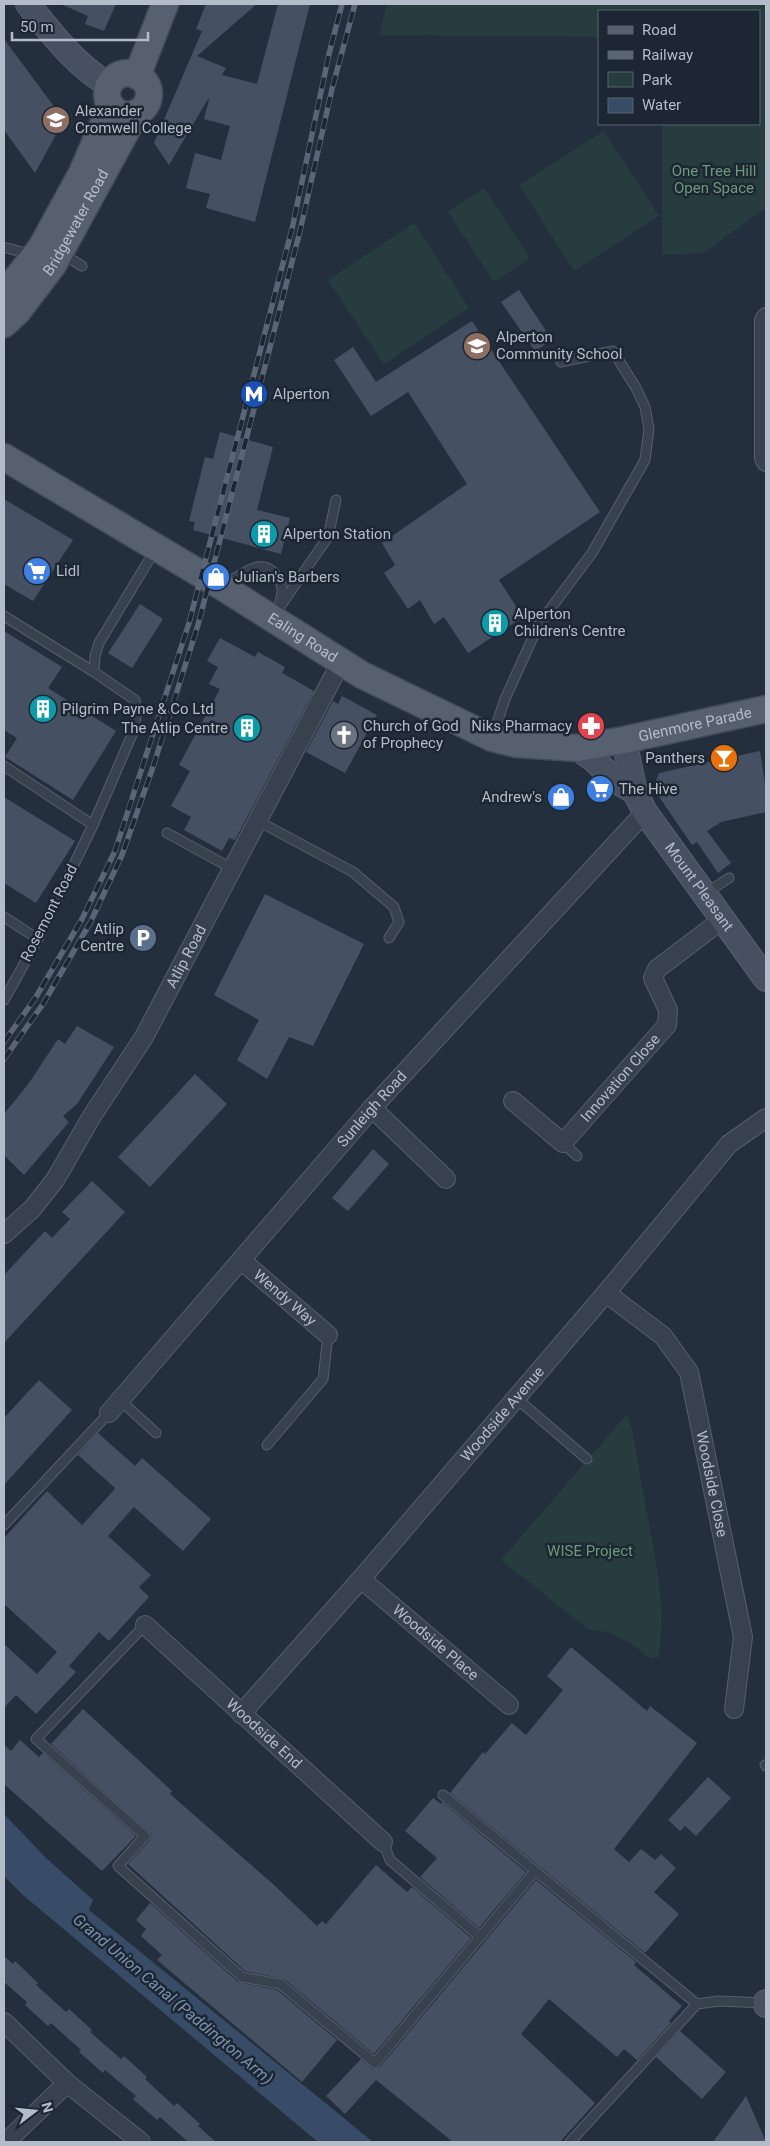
<svg xmlns="http://www.w3.org/2000/svg" width="770" height="2146" font-family="Roboto,sans-serif">
  <rect width="100%" height="100%" fill="#242f3e"/>
  <path fill="#263c3f" d="M387,4h379v204l-63,45 -41,2v-131h97v-113h-160v26l-220,-2z
    M604,131l55,85 -85,55 -55,-86z
    M484,188l46,70 -36,24 -46,-70z
    M414,223l55,85 -85,56 -56,-84z
    M627,1414l6,21 25,139 4,41 -3,42 -8,2c-20,-16 -36,-29 -62,-29l-88,-70z"/>
  <path fill="#394c67" d="M4,1814l42,44 47,42 -4,10 284,232h-55l-295,-247 -19,-19z"/>
  <path fill="#455162" d="M61,4h55l-12,27 -19,-7 3,-8z
    M206,4h51l-60,52 29,12 -4,7 35,9 21,-80h32l-55,218 -49,-14 4,-14 -24,-6 9,-35 26,7 9,-34 -26,-7 5,-19 -1,-1 -39,66 -15,-22 48,-112 -6,-2z
    M4,39l60,81 -29,53 -31,-43z
    M519,290l33,50 -17,11 -34,-49z
    M472,321l128,191 -101,68 24,37 -55,36 -24,-36 -10,7 -14,-24 -12,9 -24,-36 11,-8 -13,-22 85,-59 -59,-92 -37,24 -37,-56 19,-13 23,35z
    M220,432l53,15 -16,63 33,8 -9,36 -88,-24 2,-8 -6,-1 16,-64 8,2z
    M4,499l69,41 -40,61 -29,-17z
    M140,604l23,15 -31,49 -24,-15z
    M4,631l58,36 -14,21 68,43 -43,69 -68,-43 12,-19 -13,-8z
    M220,638l35,19 3,-5 27,15 -3,6 32,18 -79,149 -6,-2 -7,13 -38,-21 7,-13 -20,-11 19,-35 -11,-6 41,-76 -11,-5 9,-17 -11,-6z
    M342,696l35,19 -32,58 -39,-21 27,-51 5,3z
    M760,751l6,40v21l-45,10 -14,9 24,32 -13,10 -21,-31 -5,3 -39,-57 6,-15z
    M4,797l71,44 -39,62 -32,-20z
    M265,894l99,50 -51,102 -24,-9 -22,42 -30,-19 22,-40 -45,-25z
    M77,1026l37,21 -37,57 -14,12 6,6 -45,53 -20,-20v-41l25,-31 29,-44 7,5z
    M195,1074l32,30 -77,83 -32,-30z
    M373,1149l16,15 -41,47 -16,-13z
    M92,1181l33,31 -121,131v-68l41,-44 7,7 18,-19 -8,-7z
    M39,1380l33,30 -68,75v-67z
    M98,1433l37,33 7,-8 69,61 -28,32 -49,-44 -26,29 43,39 -12,12 10,10 -40,44 -10,-9 -30,34 7,6 -40,42 -20,-19 -12,13v-64l33,30 20,-22 -53,-48v-66l43,-47 35,34 32,-35 1,-2 -37,-33z
    M571,1647l76,64 3,-5 47,37 -83,106 15,13 12,-13 14,11 6,-6 15,14 -22,24 25,22 -34,39 -195,-160 33,-41 2,2 27,-31 14,12 37,-45 -16,-14z
    M83,1709l89,82 -2,3 103,90 44,42 5,-5 4,3 50,-59 31,27 5,-5 59,51 -97,116 -90,-75 -39,-8 -117,-107 22,-24 1,-6 -100,-90z
    M20,1740l19,17 4,-4 93,83 -34,35 -98,-87v-39l7,6z
    M708,1777l23,21 -35,38 -11,-10 -5,5 -12,-11z
    M433,1798l8,6 1,-2 84,70 -47,56 -59,-51 17,-19 -32,-27z
    M536,1880l100,82 -2,3 48,41 -13,15 2,2 -34,37 -13,-11 -7,8 -68,-58 -28,35 74,69 -35,39h-107l-77,-62 -31,34 -19,-18 35,-37 12,10 7,-2z
    M150,1903l88,79 39,8 60,50 -35,42 -145,-122 5,-5 -21,-19 5,-7 -10,-9z
    M4,1956l9,8 2,-3 23,22 -2,2 30,27 3,-3 23,21 -2,2 31,27 3,-3 23,21 -2,2 29,27 3,-3 23,21 -2,2 18,16h-28l-28,-25 -3,3 -24,-21 3,-3 -31,-26 -2,3 -24,-21 2,-2 -30,-27 -3,3 -23,-21 2,-3 -23,-20z
    M680,2031l46,41 -24,27 -46,-42z
    M746,2096l20,46h-53z"/>
  <g fill="none" stroke-linecap="round" stroke-linejoin="round">
    <defs>
      <path id="lane" d="M7,248l26,7
        M63,254l19,12
        M225,584c17,-9 38,-31 54,-5 4,8 4,13 1,22
        M4,616l90,56
        M273,617l55,-80 8,-37
        M493,735l12,-36 34,-75 53,-71 53,-93 4,-31 -4,-22 -9,-19 -23,-37 -52,11
        M4,766l89,59
        M258,821l95,51 41,35 5,15 -10,16
        M167,833l66,36
        M706,893l23,-15
        M4,917l34,22
        M4,1000l34,-61 55,-114 41,-95 3,-20 -2,-10 -41,-28 1,-16 4,-13 56,-93
        M563,1143l14,13
        M516,1398l71,61
        M120,1400l36,33
        M267,1445l56,-66 5,-44
        M4,1525l105,-112
        M145,1625l-109,114 109,97 -27,30 124,111 38,7 95,79 160,-192
        M765,1765l1,1
        M443,1795l254,209 22,-3 47,2
        M383,1842l7,18 90,77
        M570,2142l127,-138"/>
      <g id="street">
        <path d="M766,317l-2,3v138l2,4"/>
        <path id="s1" d="M513,1101l50,42 104,-118 1,-15 -15,-32 4,-9 66,-50"/>
        <path d="M372,1108l74,71"/>
        <path id="s2" d="M4,1234l28,-25 23,-29 37,-64 52,-79 197,-375"/>
        <path id="s3" d="M241,1260l87,75"/>
        <path id="s4" d="M606,1293l57,43 26,36 54,265 -9,72"/>
        <path id="s5" d="M109,1413l263,-305 273,-296"/>
        <path id="s6" d="M361,1579l148,126"/>
        <path id="s7" d="M145,1625l238,217"/>
        <path id="s8" d="M241,1714l120,-135 245,-286 123,-149 37,-26"/>
        <path d="M4,2022l63,61 74,59"/>
        <path d="M6,2142l61,-59"/>
      </g>
      <g id="secondary">
        <path d="M28,4c24,30 48,62 81,81"/>
        <path id="s9" d="M624,740l11,52 10,20 121,167"/>
        <path d="M577,748l17,12 21,20 20,12"/>
        <path d="M766,2002v3"/>
      </g>
      <g id="primary">
        <circle cx="128" cy="94" r="21"/>
        <path d="M137,76l28,-72"/>
        <path d="M4,294l37,-46 41,-75 29,-67"/>
        <path id="s10" d="M4,324l14,-13 35,-46 83,-152"/>
        <path id="s11" d="M4,457l217,129 141,89 130,63 24,6 61,4 47,-8 142,-31"/>
      </g>
    </defs>
    <use href="#lane" stroke="#565f6c" stroke-width="11"/>
    <use href="#street" stroke="#565f6c" stroke-width="20"/>
    <use href="#secondary" stroke="#565f6c" stroke-width="26"/>
    <use href="#primary" stroke="#414a57" stroke-width="29"/>
    <use href="#lane" stroke="#38414e" stroke-width="9"/>
    <use href="#street" stroke="#38414e" stroke-width="18"/>
    <use href="#secondary" stroke="#465061" stroke-width="24"/>
    <use href="#primary" stroke="#56606e" stroke-width="26"/>
    <defs>
      <path id="rail" d="M4,1042l32,-45 46,-78 33,-68 74,-228 103,-394 37,-175 13,-50
        M4,1059l39,-55 47,-81 32,-68 31,-88 45,-142 102,-394 32,-142 23,-85"/>
    </defs>
    <use href="#rail" stroke="#5a6575" stroke-width="5.5"/>
    <use href="#rail" stroke="#1d2633" stroke-width="4" stroke-dasharray="11" stroke-linecap="butt"/>
  </g>
  <defs>
    <symbol id="university-disc" viewBox="-11 -11 22 22"><circle r="9.5" fill="#8d6e63" stroke="#1d2633"/><path d="M0-5L7-2L0 1L-7-2ZM-4 1L0 2.5L4 1V4Q0 6-4 4Z" fill="#fff"/></symbol>
    <symbol id="school-disc" viewBox="-11 -11 22 22"><circle r="9.5" fill="#8d6e63" stroke="#1d2633"/><path d="M0-5L7-2L0 1L-7-2ZM-4 1L0 2.5L4 1V4Q0 6-4 4Z" fill="#fff"/></symbol>
    <symbol id="metro-disc" viewBox="-11 -11 22 22"><circle r="9.5" fill="#1a4fb4" stroke="#1d2633"/><path d="M-5.5 5V-5H-3L0 0L3-5H5.5V5H3V-.5L0 4L-3-.5V5Z" fill="#fff"/></symbol>
    <symbol id="building-disc" viewBox="-11 -11 22 22"><circle r="9.5" fill="#0f9aa8" stroke="#1d2633"/><path d="M-4-6H4V6H1V3H-1V6H-4ZM-2.5-4.3h1.7v1.8h-1.7ZM.8-4.3h1.7v1.8H.8ZM-2.5-1h1.7V.8h-1.7ZM.8-1h1.7V.8H.8Z" fill="#fff"/></symbol>
    <symbol id="supermarket-disc" viewBox="-11 -11 22 22"><circle r="9.5" fill="#3f7fe0" stroke="#1d2633"/><path d="M-6-5.5h2.5l.6 2H6L4.5 2H-2.5L-4.4-4H-6ZM-1.5 3.2a1.3 1.3 0 1 0 .1 0ZM3 3.2a1.3 1.3 0 1 0 .1 0Z" fill="#fff"/></symbol>
    <symbol id="shop-disc" viewBox="-11 -11 22 22"><circle r="9.5" fill="#3f7fe0" stroke="#1d2633"/><path d="M-5-2.5h2.3a2.7 3.5 0 0 1 5.4 0H5L5.5 6h-11ZM-1.5-2.5h3a1.5 2.3 0 0 0-3 0Z" fill="#fff"/></symbol>
    <symbol id="pharmacy-disc" viewBox="-11 -11 22 22"><circle r="9.5" fill="#e0444e" stroke="#1d2633"/><path d="M-2-6h4v4h4v4h-4v4h-4v-4h-4v-4h4Z" fill="#fff"/></symbol>
    <symbol id="church-disc" viewBox="-11 -11 22 22"><circle r="9.5" fill="#6b7280" stroke="#1d2633"/><path d="M-1.2-6h2.4v3.5h3.3v2.4h-3.3V6h-2.4V-.1h-3.3v-2.4h3.3Z" fill="#fff"/></symbol>
    <symbol id="bar-disc" viewBox="-11 -11 22 22"><circle r="9.5" fill="#e8710a" stroke="#1d2633"/><path d="M-6-5H6L.8 .8V4.5H3.5V6h-7V4.5H-.8V.8Z" fill="#fff"/></symbol>
    <symbol id="parking-disc" viewBox="-11 -11 22 22"><circle r="9.5" fill="#5c6f8a" stroke="#1d2633"/><path d="M-3.5-5.5H1a3.5 3.5 0 0 1 0 7H-1V5.5H-3.5ZM-1-3.4V-.6H.8a1.4 1.4 0 0 0 0-2.8Z" fill="#fff"/></symbol>
  </defs>
  <g fill-rule="evenodd">
    <use href="#university-disc" x="40" y="104" width="32" height="32"/>
    <use href="#school-disc" x="461" y="330" width="32" height="32"/>
    <use href="#metro-disc" x="238" y="378" width="32" height="32"/>
    <use href="#building-disc" x="248" y="518" width="32" height="32"/>
    <use href="#supermarket-disc" x="21" y="555" width="32" height="32"/>
    <use href="#shop-disc" x="200" y="561" width="32" height="32"/>
    <use href="#building-disc" x="479" y="607" width="32" height="32"/>
    <use href="#building-disc" x="27" y="693" width="32" height="32"/>
    <use href="#pharmacy-disc" x="575" y="710" width="32" height="32"/>
    <use href="#building-disc" x="231" y="712" width="32" height="32"/>
    <use href="#church-disc" x="328" y="719" width="32" height="32"/>
    <use href="#bar-disc" x="708" y="742" width="32" height="32"/>
    <use href="#supermarket-disc" x="584" y="773" width="32" height="32"/>
    <use href="#shop-disc" x="545" y="781" width="32" height="32"/>
    <use href="#parking-disc" x="127" y="922" width="32" height="32"/>
  </g>
  <g text-anchor="middle" dominant-baseline="central" stroke-width="5" stroke-linejoin="round" paint-order="stroke">
    <g font-size="15" fill="#b4bcc9" stroke="#1d2633" text-anchor="start">
      <text x="75" y="111">Alexander<tspan x="75" dy="17">Cromwell College</tspan></text>
      <text x="496" y="337">Alperton<tspan x="496" dy="17">Community School</tspan></text>
      <text x="273" y="394">Alperton</text>
      <text x="283" y="534">Alperton Station</text>
      <text x="56" y="571">Lidl</text>
      <text x="235" y="577">Julian's Barbers</text>
      <text x="514" y="614">Alperton<tspan x="514" dy="17">Children's Centre</tspan></text>
      <text x="62" y="709">Pilgrim Payne &amp; Co Ltd</text>
      <text x="363" y="726">Church of God<tspan x="363" dy="17">of Prophecy</tspan></text>
      <text x="572" y="726" text-anchor="end">Niks Pharmacy</text>
      <text x="228" y="728" text-anchor="end">The Atlip Centre</text>
      <text x="705" y="758" text-anchor="end">Panthers</text>
      <text x="619" y="789">The Hive</text>
      <text x="542" y="797" text-anchor="end">Andrew's</text>
      <text x="124" y="929" text-anchor="end">Atlip<tspan x="124" dy="17">Centre</tspan></text>
    </g>
    <g font-size="15" fill="#6b9a76" stroke="#1d2633">
      <text x="714" y="171">One Tree Hill<tspan x="714" dy="17">Open Space</tspan></text>
      <text x="590" y="1551">WISE Project</text>
    </g>
    <g font-size="15" fill="#b4bcc9" stroke="#1d2633">
      <text stroke="none"><textPath href="#s10" startOffset="125">Bridgewater Road</textPath></text>
      <text stroke="none"><textPath href="#s11" startOffset="349">Ealing Road</textPath></text>
      <text stroke="none"><textPath href="#s11" startOffset="770">Glenmore Parade</textPath></text>
      <text stroke="none"><textPath href="#s9" startOffset="168">Mount Pleasant</textPath></text>
      <text transform="translate(49 913) rotate(-63)">Rosemont Road</text>
      <text stroke="none"><textPath href="#s2" startOffset="334">Atlip Road</textPath></text>
      <text stroke="none"><textPath href="#s1" startOffset="152">Innovation Close</textPath></text>
      <text stroke="none"><textPath href="#s5" startOffset="402">Sunleigh Road</textPath></text>
      <text stroke="none"><textPath href="#s3" startOffset="58">Wendy Way</textPath></text>
      <text stroke="none"><textPath href="#s8" startOffset="398">Woodside Avenue</textPath></text>
      <text stroke="none"><textPath href="#s4" startOffset="230">Woodside Close</textPath></text>
      <text stroke="none"><textPath href="#s6" startOffset="98">Woodside Place</textPath></text>
      <text stroke="none"><textPath href="#s7" startOffset="161">Woodside End</textPath></text>
    </g>
    <g font-size="16" font-style="italic" fill="#7c92b1" stroke="#1d2633">
      <text transform="translate(173 1999) rotate(40)">Grand Union Canal (Paddington Arm)</text>
    </g>
  </g>
  <rect width="770" height="2146" fill="none" stroke="#b4bcc9" stroke-width="10"/>
  <rect x="598" y="10" width="162" height="115" fill="#1d2633" stroke="#59626f"/>
  <rect x="608" y="26" width="25" height="8" fill="#56606e" stroke="#59626f"/>
  <text x="642" y="35" font-size="15" fill="#b4bcc9">Road</text>
  <rect x="608" y="51" width="25" height="8" fill="#5a6575" stroke="#59626f"/>
  <text x="642" y="60" font-size="15" fill="#b4bcc9">Railway</text>
  <rect x="608" y="72" width="25" height="15" fill="#263c3f" stroke="#59626f"/>
  <text x="642" y="85" font-size="15" fill="#b4bcc9">Park</text>
  <rect x="608" y="98" width="25" height="15" fill="#394c67" stroke="#59626f"/>
  <text x="642" y="110" font-size="15" fill="#b4bcc9">Water</text>
  <g transform="translate(35 2111) rotate(74)" stroke="#1d2633" stroke-width="4" paint-order="stroke">
  <path d="M0-4L9 19L0 12L-9 19Z" fill="#b4bcc9"/>
  <text y="-8" font-size="14" font-weight="bold" text-anchor="middle" fill="#b4bcc9">N</text>
  </g>
  <path d="M12 32v8h136v-8" fill="none" stroke="#b4bcc9" stroke-width="2.5"/>
  <text x="20" y="32" font-size="15" fill="#b4bcc9" stroke="#1d2633" stroke-width="4" paint-order="stroke">50 m</text>
</svg>
